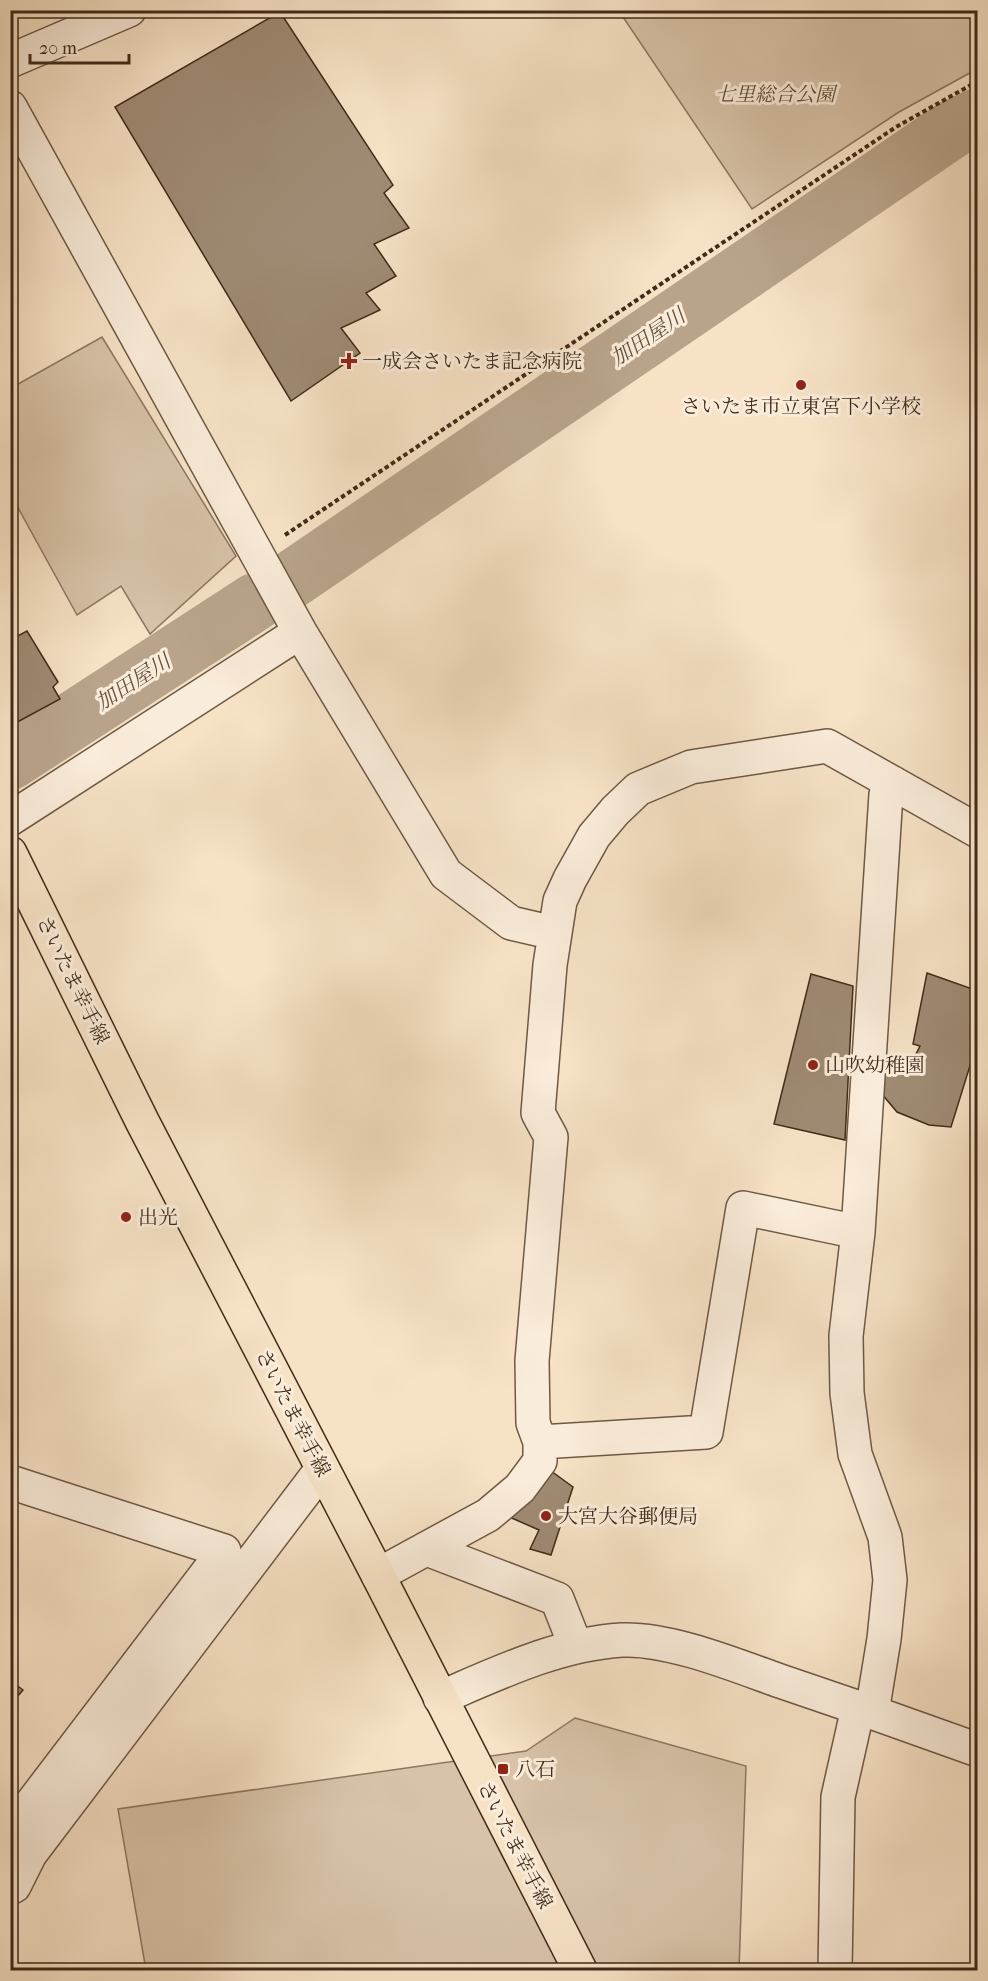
<svg xmlns="http://www.w3.org/2000/svg" width="988" height="1981" font-family="'IM FELL French Canon','Noto Serif JP',serif">
  <rect width="100%" height="100%" fill="#f7e2c6"/>
  <filter id="stains"><feTurbulence type="fractalNoise" baseFrequency=".00333" numOctaves="4"/><feColorMatrix values="0 0 0 0 .2 0 0 0 0 .09 0 0 0 0 .02 0 0 0 .5 -.17"/></filter>
  <radialGradient id="worn" r=".72"><stop offset=".6" stop-color="#630" stop-opacity="0"/><stop offset="1" stop-color="#630" stop-opacity=".3"/></radialGradient>
  <path fill="#d8c3a9" stroke="#8c7761" stroke-width="1.5" d="M619,11h358v58l-78,43 -147,97z
    M102,337l134,219 -86,78 -29,-48 -44,29 -66,-120v-107z
    M575,1718l171,48 -7,204h-593l-28,-161 408,-58z"/>
  <g fill="none" stroke-linecap="round" stroke-linejoin="round">
    <path stroke="#b9a48b" stroke-width="58" d="M291,580l663,-452 24,-11
      M10,761l245,-159"/>
  </g>
  <path fill="#9f8a73" stroke="#402b19" stroke-width="1.5" d="M280,12l113,173 -9,8 25,35 -35,16 22,32 -30,17 14,17 -39,18 19,25 -69,48 -176,-294z
    M10,629l6,8 11,-6 31,51 -5,5 7,12 -50,27z
    M927,973l51,18v49l-27,87 -22,-2 -32,-13 -16,-19 -2,-13 7,-8 14,-4 7,4 13,-26 -7,-2z
    M811,974l42,12 -8,154 -71,-16z
    M547,1468l26,19 -22,68 -21,-6 9,-19 -32,-14z
    M10,1680l13,10 -13,15z"/>
  <g fill="none" stroke-linecap="round" stroke-linejoin="round">
    <defs>
      <path id="minor" d="M10,61l119,-51
        M10,107l290,525 146,242 65,49 43,10
        M10,819l290,-187
        M540,1442l166,-10 37,-224 115,24
        M10,1482l214,69 -214,281
        M427,1549l130,50 19,48
        M378,1575l110,-60 32,-27 20,-27v-19l-7,-19 -1,-62 19,-224 -13,-24 12,-148 10,-64 10,-22 24,-43 21,-25 23,-22 53,-22 136,-21 151,85
        M440,1698c58,-25 118,-54 182,-58 47,-2 113,25 158,41 66,22 132,45 198,69
        M872,1712l12,-73 6,-59 -5,-43 -30,-83 -8,-61 -1,-57 12,-104 28,-438 7,-11
        M30,1854l292,-385
        M10,1888l4,-2 16,-32 -18,-10
        M835,1970l3,-173 20,-89"/>
      <path id="major" d="M10,853l132,268 236,454 202,395"/>
    </defs>
    <use href="#minor" stroke="#6e5944" stroke-width="36"/>
    <use href="#major" stroke="#402b19" stroke-width="36"/>
    <path stroke="#402b19" stroke-width="4" stroke-dasharray="4.5 3" stroke-linecap="butt" d="M285,535l611,-408 82,-46"/>
    <use href="#minor" stroke="#faecda" stroke-width="33"/>
    <use href="#major" stroke="#f7e2c6" stroke-width="33"/>
  </g>
  <g fill="#8f2418" stroke="#faecda" stroke-width="2">
    <path d="M346 352h6v6h6v6h-6v6h-6v-6h-6v-6h6z"/>
    <circle cx="801" cy="385" r="6"/>
    <circle cx="813" cy="1065" r="6"/>
    <circle cx="126" cy="1217" r="6"/>
    <circle cx="546" cy="1516" r="6"/>
    <rect x="497" y="1763" width="12" height="12" rx="3"/>
  </g>
  <g text-anchor="middle" dominant-baseline="central" stroke-width="6" stroke-linejoin="round" paint-order="stroke">
    <g font-size="20" font-style="italic" fill="#5e4936" stroke="#faecda">
      <text x="775" y="94">七里総合公園</text>
    </g>
    <g font-size="20" fill="#402b19" stroke="#faecda" text-anchor="start">
      <text x="362" y="361">一成会さいたま記念病院</text>
      <text x="801" y="406" text-anchor="middle">さいたま市立東宮下小学校</text>
      <text x="825" y="1065">山吹幼稚園</text>
      <text x="138" y="1217">出光</text>
      <text x="558" y="1516">大宮大谷郵便局</text>
      <text x="515" y="1769">八石</text>
    </g>
    <g font-size="20" fill="#402b19" stroke="#faecda">
      <text transform="translate(73 980) rotate(64)">さいたま幸手線</text>
      <text transform="translate(293 1413) rotate(63)">さいたま幸手線</text>
      <text transform="translate(515 1845) rotate(63)">さいたま幸手線</text>
    </g>
    <g font-size="21" font-style="italic" fill="#644f3b" stroke="#faecda">
      <text transform="translate(648 337) rotate(-34)">加田屋川</text>
      <text transform="translate(133 682) rotate(-33)">加田屋川</text>
    </g>
  </g>
  <rect width="988" height="1981" fill="none" stroke="#f7e2c6" stroke-width="36"/>
  <rect x="12" y="12" width="964" height="1957" fill="none" stroke="#402b19" stroke-width="3"/>
  <rect x="18" y="18" width="952" height="1945" fill="none" stroke="#402b19" stroke-width="1.5"/>
  <path d="M30 54v9h99v-9" fill="none" stroke="#402b19" stroke-width="3"/>
  <text x="39" y="54" font-size="18" fill="#402b19" stroke="#faecda" stroke-width="4.5" paint-order="stroke">20 m</text>
  <rect width="100%" height="100%" filter="url(#stains)"/>
  <rect width="100%" height="100%" fill="url(#worn)"/>
</svg>
